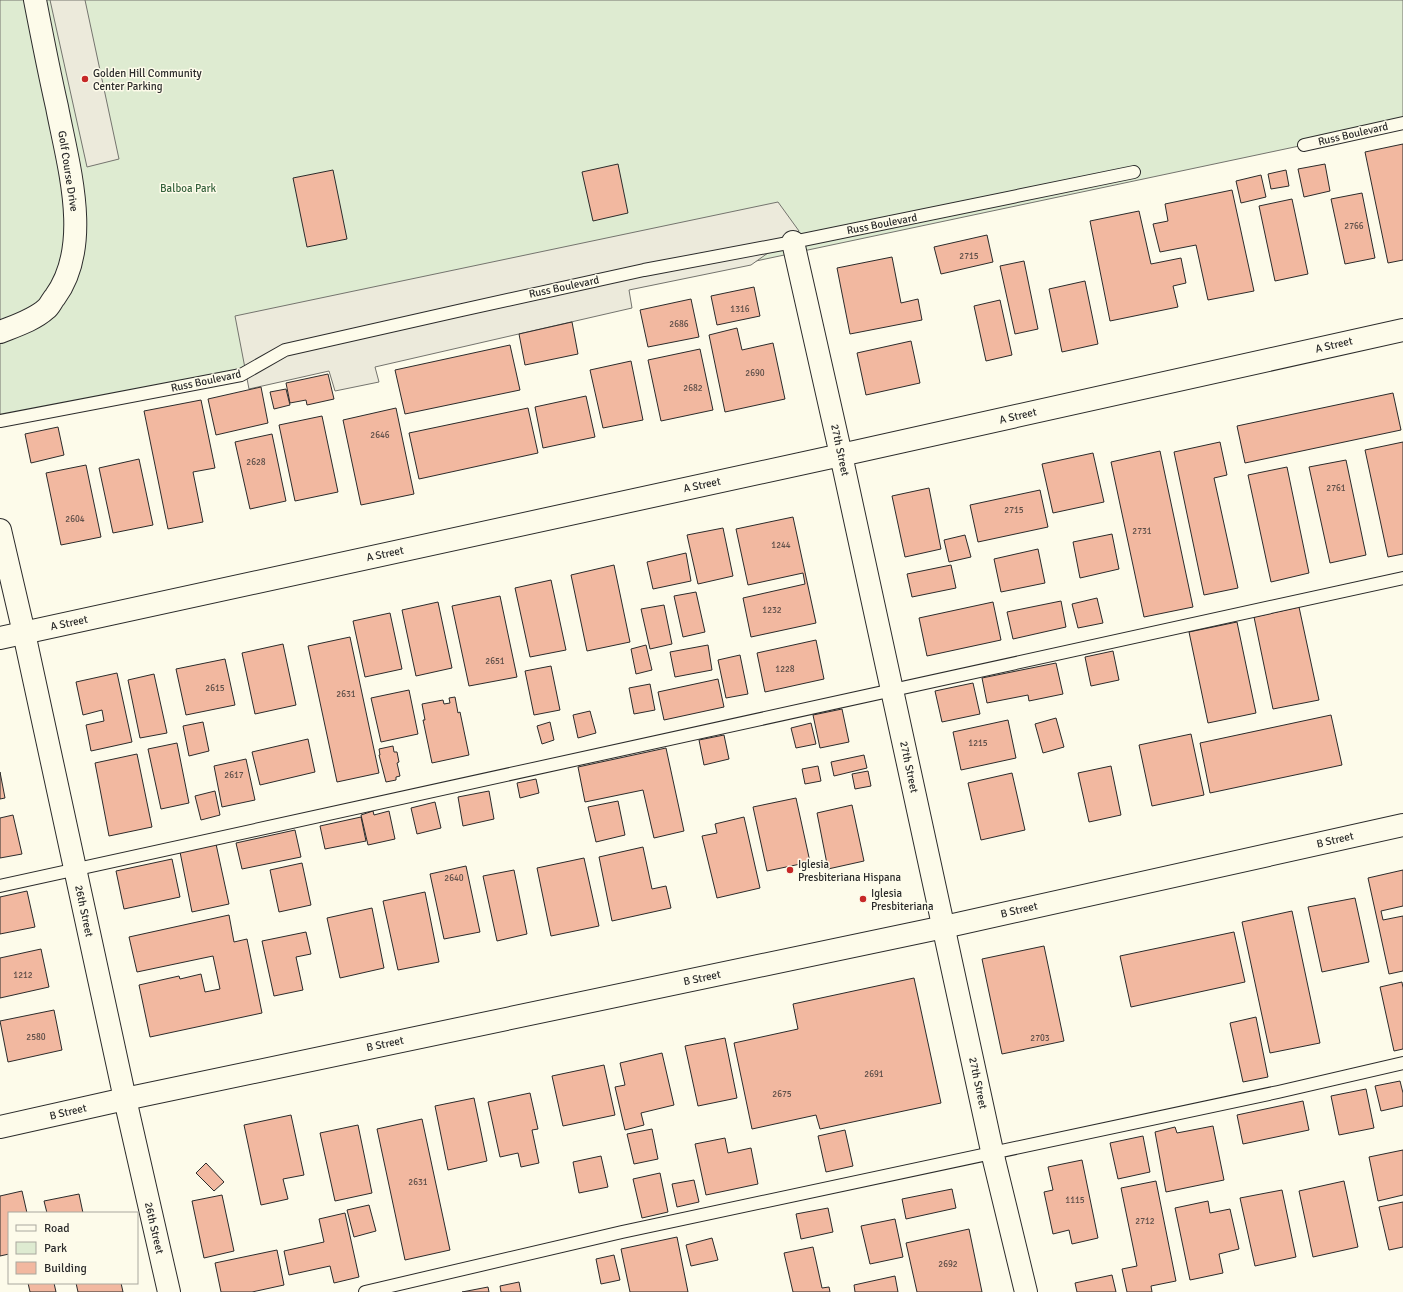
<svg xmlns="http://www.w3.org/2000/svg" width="1403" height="1292" font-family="Signika,sans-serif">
  <rect width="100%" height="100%" fill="#fdfbea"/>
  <path fill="#deebd1" stroke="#74746e" d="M0,0h1403v121l-99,24 -1304,276z"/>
  <path fill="#eceadb" stroke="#74746e" d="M50,0h35l34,159 -32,8z
    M778,202l21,29 -48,34 -122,25 3,18 -257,59 4,15 -44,9 -6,-20 -80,18 -14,-73z"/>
  <path fill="#f2b8a0" stroke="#2b2b2b" d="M1403,144v116l-15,3 -23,-111z
    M618,164l10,49 -35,8 -11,-49z
    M1325,164l5,27 -26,6 -6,-28z
    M333,170l14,69 -40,8 -14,-69z
    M1286,170l3,16 -18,3 -3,-15z
    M1261,175l5,22 -25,6 -5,-22z
    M1232,190l22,101 -46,9 -12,-55 -36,7 -7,-28 15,-3 -3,-17z
    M1362,193l13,65 -30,6 -14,-65z
    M1292,199l16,75 -33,7 -16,-75z
    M1139,211l12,53 30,-6 5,25 -13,3 5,21 -68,14 -20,-100z
    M987,235l6,27 -52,12 -7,-27z
    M892,257l9,46 17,-4 4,21 -72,14 -13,-66z
    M1024,261l14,68 -23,5 -15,-68z
    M1085,281l13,63 -36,8 -13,-63z
    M754,287l6,29 -43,9 -6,-29z
    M691,299l8,38 -51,10 -8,-37z
    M1000,300l12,55 -26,6 -12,-55z
    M572,322l6,32 -53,11 -6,-31z
    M737,328l5,22 31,-7 12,56 -60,13 -16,-77z
    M911,341l9,42 -54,12 -9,-42z
    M510,345l10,45 -115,24 -10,-44z
    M700,349l13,61 -52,11 -13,-61z
    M631,361l12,59 -40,8 -13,-58z
    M328,374l6,25 -27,6 -1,-5 -16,3 -4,-20z
    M261,387l7,36 -52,12 -8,-36z
    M286,389l4,16 -16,4 -4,-17z
    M1393,393l8,37 -156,33 -8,-37z
    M586,396l9,41 -52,11 -8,-41z
    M201,400l14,68 -22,4 10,50 -35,7 -24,-118z
    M396,408l18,86 -53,11 -18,-85z
    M528,408l10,45 -119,26 -10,-46z
    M322,416l16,76 -43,9 -16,-76z
    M58,427l6,28 -33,8 -6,-29z
    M272,434l14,67 -36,8 -15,-67z
    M1220,442l7,33 -13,3 24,110 -34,7 -30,-143z
    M1403,442v112l-15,3 -23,-107z
    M1160,451l33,156 -49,10 -33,-155z
    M1093,453l11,49 -51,11 -11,-49z
    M139,459l14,66 -40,8 -14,-65z
    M1346,460l20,95 -36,8 -21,-96z
    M86,465l15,72 -40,8 -15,-72z
    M1287,467l22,106 -38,9 -23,-107z
    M929,488l12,61 -36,8 -13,-61z
    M1040,490l8,37 -70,15 -8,-37z
    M793,517l23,106 -65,14 -8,-39 62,-14 -2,-11 -55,12 -12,-56z
    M723,528l10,48 -35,8 -11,-49z
    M1112,534l7,35 -39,9 -7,-36z
    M965,535l6,22 -22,5 -5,-22z
    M1038,549l7,34 -44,9 -7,-33z
    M686,553l5,28 -38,8 -6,-27z
    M614,565l16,77 -43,9 -16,-76z
    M951,565l5,23 -44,9 -5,-23z
    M551,580l15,70 -36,7 -15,-69z
    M696,592l9,40 -22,5 -9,-41z
    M500,596l17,81 -48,9 -17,-80z
    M1097,598l6,25 -25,5 -6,-24z
    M1061,601l5,26 -53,12 -6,-27z
    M438,602l14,66 -36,8 -14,-66z
    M993,602l8,38 -74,16 -8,-38z
    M664,605l8,39 -22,5 -9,-40z
    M1299,607l20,93 -46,9 -19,-92z
    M390,613l12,56 -37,8 -12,-56z
    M1237,622l19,91 -48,10 -19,-91z
    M350,637l29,136 -42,9 -29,-136z
    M816,640l8,39 -59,13 -8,-39z
    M283,644l13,61 -41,9 -13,-61z
    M646,645l6,25 -16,4 -5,-25z
    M708,645l4,25 -37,7 -5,-25z
    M1113,651l6,29 -28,6 -6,-29z
    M740,655l8,39 -22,4 -8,-38z
    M225,659l10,46 -49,10 -10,-46z
    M1056,663l7,31 -34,7 -1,-6 -41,8 -5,-25z
    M551,666l9,44 -26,5 -9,-44z
    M117,673l15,69 -41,9 -5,-26 18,-4 -2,-11 -19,5 -7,-33z
    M154,674l13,59 -27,5 -12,-58z
    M718,679l6,28 -60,13 -6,-28z
    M973,683l7,31 -38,8 -7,-31z
    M650,684l5,26 -21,4 -5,-26z
    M409,690l9,44 -37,8 -10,-44z
    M455,697l3,16 2,-1 9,43 -37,8 -9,-43h2l-3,-16 21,-4 1,4 6,-1 -1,-5z
    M842,709l7,33 -29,6 -7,-33z
    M590,711l6,22 -18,5 -5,-23z
    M1331,715l11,50 -132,28 -10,-50z
    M1056,718l8,29 -21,6 -8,-29z
    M1008,720l8,38 -55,12 -8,-38z
    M203,722l6,29 -20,5 -6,-30z
    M550,722l4,18 -12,4 -5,-18z
    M811,723l5,21 -20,4 -5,-20z
    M1191,734l13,61 -52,11 -13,-61z
    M724,735l5,24 -25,6 -5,-25z
    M308,739l7,33 -55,13 -8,-33z
    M177,743l12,60 -28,6 -13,-60z
    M393,746l1,6h3l2,10 -2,1 3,13 -4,1v3l-10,2 -7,-27h1l-1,-6z
    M666,748l18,83 -30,7 -11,-48 -58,12 -7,-35z
    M137,754l15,73 -43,9 -14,-73z
    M864,755l3,13 -33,8 -3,-14z
    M246,759l9,41 -33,7 -8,-41z
    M818,766l3,15 -16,3 -3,-15z
    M1111,766l10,49 -32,7 -11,-49z
    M868,771l3,15 -16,3 -3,-15z
    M0,772l5,26 -5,1z
    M1012,773l13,57 -44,10 -13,-57z
    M536,779l3,14 -19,5 -3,-15z
    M215,791l5,24 -19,5 -6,-24z
    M489,791l5,28 -31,7 -5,-29z
    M796,798l14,64 -43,9 -14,-64z
    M618,801l7,34 -29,7 -8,-35z
    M435,802l6,26 -24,6 -6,-26z
    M852,805l12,56 -36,8 -11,-56z
    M373,811l1,4 15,-4 6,28 -27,6 -7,-30z
    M13,815l9,39 -22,4v-40z
    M361,817l5,24 -41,8 -5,-23z
    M744,817l16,71 -43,10 -15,-62 15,-3 -2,-9z
    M295,830l6,27 -59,12 -6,-26z
    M216,844l13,60 -37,8 -12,-60z
    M643,847l9,42 14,-3 5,22 -59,13 -13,-64z
    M584,858l15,68 -48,10 -14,-68z
    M172,859l8,38 -56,12 -8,-38z
    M302,863l9,42 -32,7 -9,-42z
    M466,866l14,66 -36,7 -14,-65z
    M514,870l13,64 -30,7 -14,-65z
    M1403,870v36l-22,5 2,9 20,-4v55l-14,3 -21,-96z
    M27,891l8,36 -35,7v-37z
    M425,892l14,70 -41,8 -15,-69z
    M1355,898l14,64 -47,10 -14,-65z
    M372,908l12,60 -44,10 -13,-60z
    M1292,911l28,132 -50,10 -28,-131z
    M229,915l5,27 13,-3 15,74 -112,24 -11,-52 40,-9 1,3 21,-5 4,18 15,-3 -7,-33 -76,16 -8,-35z
    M306,932l5,22 -15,3 7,33 -29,6 -12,-55z
    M1234,932l11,50 -114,25 -11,-51z
    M1044,946l20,95 -62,13 -20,-95z
    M41,949l8,38 -49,11v-40z
    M914,978l27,125 -121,26 -4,-14 -64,14 -18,-86 64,-14 -5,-25z
    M1402,982l1,6v61l-9,2 -14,-64z
    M54,1010l8,40 -54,12 -8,-41z
    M1256,1017l12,60 -25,5 -13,-59z
    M725,1038l12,60 -39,8 -13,-60z
    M662,1053l12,52 -33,8 3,12 -19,5 -10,-43 10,-2 -5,-22z
    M604,1065l11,50 -52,11 -11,-50z
    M1400,1081l3,12v13l-22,5 -6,-25z
    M1366,1089l8,39 -35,7 -8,-39z
    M530,1093l8,36 -6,1 7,33 -18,4 -3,-14 -18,4 -12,-55z
    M474,1098l13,63 -39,9 -13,-64z
    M1303,1101l6,29 -66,14 -6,-29z
    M291,1115l13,60 -21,4 5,20 -27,6 -17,-80z
    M422,1119l28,131 -45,10 -28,-131z
    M358,1125l14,68 -37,8 -15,-68z
    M1213,1126l11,54 -58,12 -11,-60 20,-5 2,6z
    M652,1129l6,30 -24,5 -7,-30z
    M845,1130l8,36 -27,6 -8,-36z
    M1143,1136l7,36 -32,7 -8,-36z
    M725,1138l3,15 23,-5 7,36 -52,11 -11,-51z
    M1403,1150v45l-25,6 -9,-44z
    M601,1156l7,31 -29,6 -6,-31z
    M1082,1160l16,78 -26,6 -3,-14 -16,4 -9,-42 9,-2 -5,-23z
    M206,1163l18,19 -10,9 -18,-18z
    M660,1173l8,39 -26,6 -9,-39z
    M694,1180l5,22 -22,5 -5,-23z
    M1156,1181l20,100 -25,5 1,6h-25l-5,-23 15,-3 -16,-78z
    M1344,1181l14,66 -45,10 -14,-66z
    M952,1189l4,19 -50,11 -4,-20z
    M1282,1190l14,67 -41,9 -15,-68z
    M22,1191l5,22h-18v41l-9,2v-60z
    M79,1194l4,19h-36l-3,-12z
    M222,1195l12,56 -30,7 -12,-57z
    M1208,1201l2,12 20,-4 9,40 -20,5 4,19 -33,7 -15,-72z
    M1403,1202v45l-14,3 -10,-43z
    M369,1205l7,26 -22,6 -7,-27z
    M828,1208l5,24 -32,7 -5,-25z
    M345,1213l14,64 -25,6 -4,-17 -41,9 -5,-24 40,-9 -5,-23z
    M895,1219l8,38 -33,7 -9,-38z
    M969,1229l13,63h-65l-11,-49z
    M677,1237l11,55h-58l-9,-43z
    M712,1238l6,22 -27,6 -5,-21z
    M813,1247l9,41 7,-1 1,5h-37l-9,-39z
    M277,1250l7,35 -32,7h-31l-6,-29z
    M614,1255l6,25 -19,4 -5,-25z
    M1112,1275l4,17h-39l-2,-9z
    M895,1276l3,16h-43l-1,-7z
    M519,1282l2,10h-20l-1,-6z
    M28,1283h26l2,9h-26z
    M76,1283h45l2,9h-45z
    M488,1287l1,5h-27z"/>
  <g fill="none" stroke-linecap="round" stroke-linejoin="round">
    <defs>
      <path id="service" d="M1304,145l99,-22
        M0,421l241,-46 44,-25 177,-40 182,-40 149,-28 341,-70
        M0,886l1403,-308
        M365,1292l257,-60 656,-140 125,-29"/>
      <path id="minor" d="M793,242l48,213 153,705 32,132
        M0,638l841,-183 562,-125
        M125,1099l44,193"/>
      <path id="tertiary" d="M0,332c15,-6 34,-12 46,-23 4,-3 6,-9 9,-12 38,-52 13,-132 2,-190 -8,-35 -15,-71 -22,-107"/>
      <path id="secondary" d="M0,530l24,103 101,466
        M0,1127l125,-28 819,-172 459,-102"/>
    </defs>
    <use href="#service" stroke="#2b2b2b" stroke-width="14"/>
    <use href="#minor" stroke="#2b2b2b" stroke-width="24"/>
    <use href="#tertiary" stroke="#2b2b2b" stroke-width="24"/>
    <use href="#secondary" stroke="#2b2b2b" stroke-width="24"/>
    <use href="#service" stroke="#fdfbea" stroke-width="12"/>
    <use href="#minor" stroke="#fdfbea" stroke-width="22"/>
    <use href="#tertiary" stroke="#fdfbea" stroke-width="22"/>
    <use href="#secondary" stroke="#fdfbea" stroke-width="22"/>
  </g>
  <g fill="#c62828" stroke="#fdfbea" stroke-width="1.5">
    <circle cx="85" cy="79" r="4"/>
    <circle cx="790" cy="870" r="4"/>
    <circle cx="863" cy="899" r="4"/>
  </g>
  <g text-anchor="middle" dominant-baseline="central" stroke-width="3" stroke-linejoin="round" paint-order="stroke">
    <g font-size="9" fill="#5d4e48">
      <text x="1354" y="226">2766</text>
      <text x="969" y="256">2715</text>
      <text x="740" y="309">1316</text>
      <text x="679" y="324">2686</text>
      <text x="755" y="373">2690</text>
      <text x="693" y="388">2682</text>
      <text x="380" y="435">2646</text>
      <text x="256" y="462">2628</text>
      <text x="1336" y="488">2761</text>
      <text x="1014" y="510">2715</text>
      <text x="75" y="519">2604</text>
      <text x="1142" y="531">2731</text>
      <text x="781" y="545">1244</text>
      <text x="772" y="610">1232</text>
      <text x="495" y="661">2651</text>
      <text x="785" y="669">1228</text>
      <text x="215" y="688">2615</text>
      <text x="346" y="694">2631</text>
      <text x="978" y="743">1215</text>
      <text x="234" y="775">2617</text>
      <text x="454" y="878">2640</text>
      <text x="23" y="975">1212</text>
      <text x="36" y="1037">2580</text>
      <text x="1040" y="1038">2703</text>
      <text x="874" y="1074">2691</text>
      <text x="782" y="1094">2675</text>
      <text x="418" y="1182">2631</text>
      <text x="1075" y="1200">1115</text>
      <text x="1145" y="1221">2712</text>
      <text x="948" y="1264">2692</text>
    </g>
    <g font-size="11" fill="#2b2b2b" stroke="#fdfbea" text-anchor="start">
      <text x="93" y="73">Golden Hill Community<tspan x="93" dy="13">Center Parking</tspan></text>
      <text x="798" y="864">Iglesia<tspan x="798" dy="13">Presbiteriana Hispana</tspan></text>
      <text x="871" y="893">Iglesia<tspan x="871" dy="13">Presbiteriana</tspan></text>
    </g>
    <g font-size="11" fill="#2b2b2b" stroke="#fdfbea">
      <text transform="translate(1353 134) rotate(-13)">Russ Boulevard</text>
      <text transform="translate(68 171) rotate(81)">Golf Course Drive</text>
      <text transform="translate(882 224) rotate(-11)">Russ Boulevard</text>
      <text transform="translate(564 287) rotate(-12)">Russ Boulevard</text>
      <text transform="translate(1334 345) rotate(-13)">A Street</text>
      <text transform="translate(206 381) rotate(-12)">Russ Boulevard</text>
      <text transform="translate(1018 416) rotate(-13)">A Street</text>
      <text transform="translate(840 450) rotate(78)">27th Street</text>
      <text transform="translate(702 485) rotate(-12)">A Street</text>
      <text transform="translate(385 554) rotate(-12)">A Street</text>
      <text transform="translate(69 623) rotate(-12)">A Street</text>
      <text transform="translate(909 767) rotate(78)">27th Street</text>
      <text transform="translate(1335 840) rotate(-13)">B Street</text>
      <text transform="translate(1019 910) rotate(-13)">B Street</text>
      <text transform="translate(84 911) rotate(78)">26th Street</text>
      <text transform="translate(702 978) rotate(-12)">B Street</text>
      <text transform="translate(385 1044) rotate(-12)">B Street</text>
      <text transform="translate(978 1083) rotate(78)">27th Street</text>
      <text transform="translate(68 1112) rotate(-13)">B Street</text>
      <text transform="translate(154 1228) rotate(77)">26th Street</text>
    </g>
    <g font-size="11" fill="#34623c" stroke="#fdfbea">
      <text x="188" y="188">Balboa Park</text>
    </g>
  </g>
  <rect x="8" y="1212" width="130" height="72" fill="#fdfbea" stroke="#a9a89e"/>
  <rect x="16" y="1225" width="20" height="6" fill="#fdfbea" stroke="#a9a89e"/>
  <text x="44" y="1232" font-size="12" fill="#2b2b2b">Road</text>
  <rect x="16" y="1242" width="20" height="12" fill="#deebd1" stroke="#a9a89e"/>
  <text x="44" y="1252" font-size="12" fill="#2b2b2b">Park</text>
  <rect x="16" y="1262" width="20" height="12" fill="#f2b8a0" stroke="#a9a89e"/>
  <text x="44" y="1272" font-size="12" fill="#2b2b2b">Building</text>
</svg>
